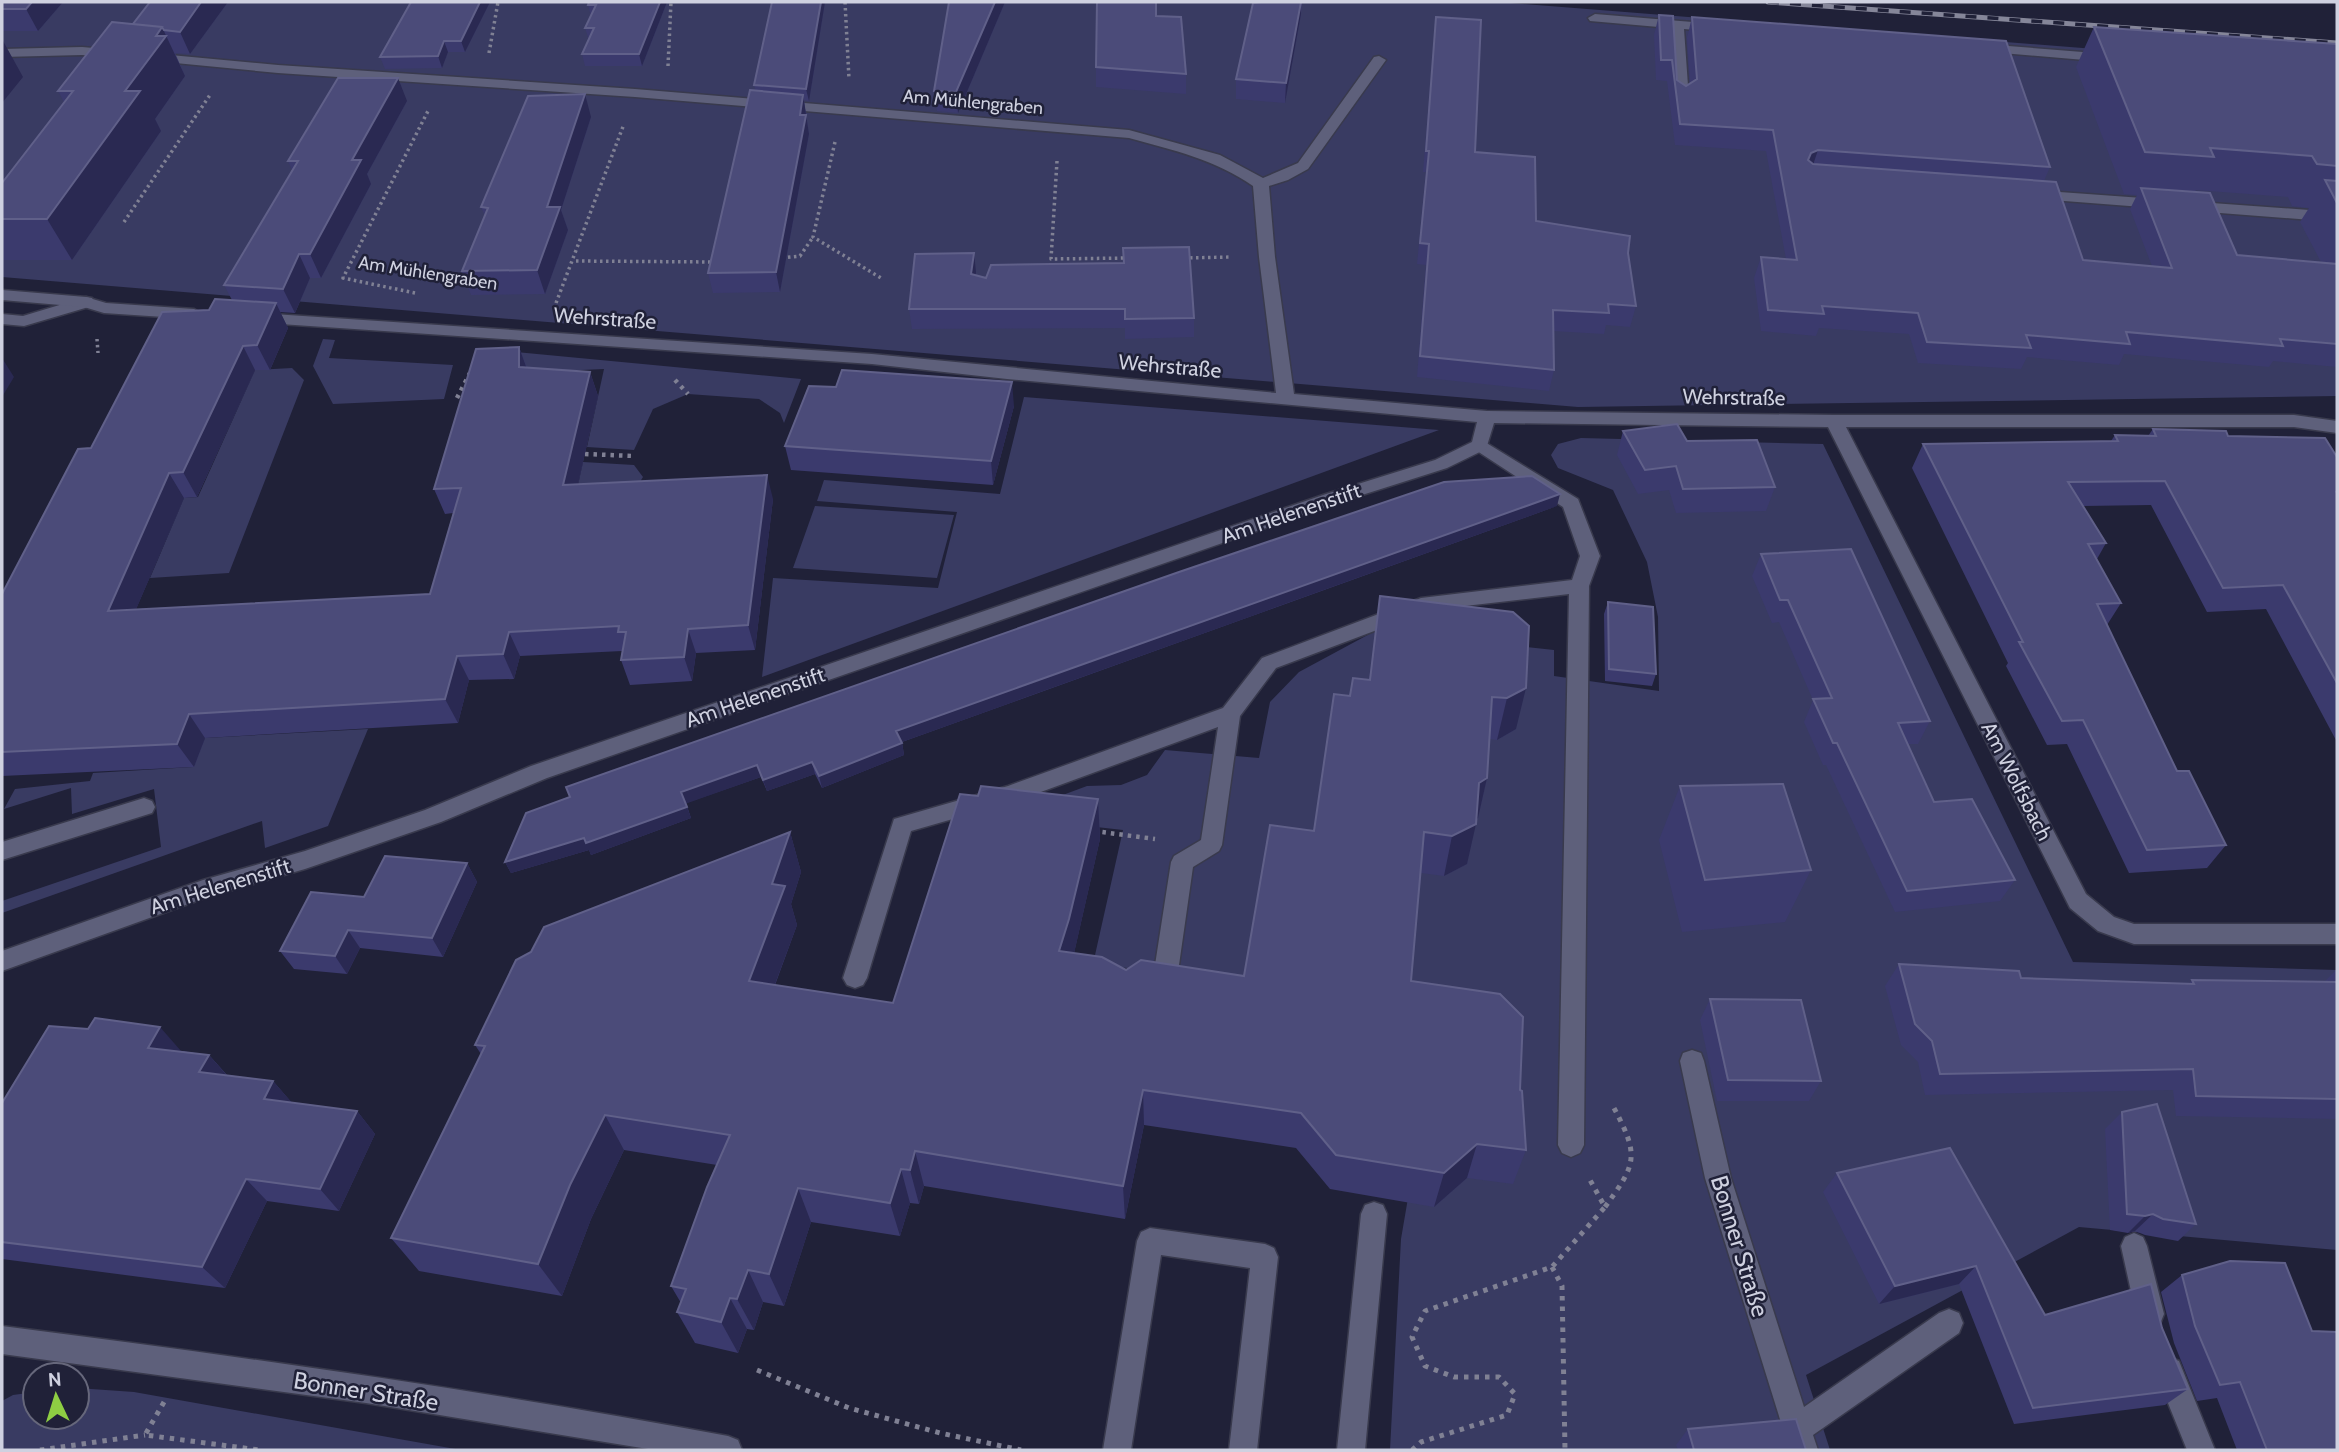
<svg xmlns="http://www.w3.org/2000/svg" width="2339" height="1452" font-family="Cabin,sans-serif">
  <rect width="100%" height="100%" fill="#202138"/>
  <path fill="#393b62" d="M2,2h1497l838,66v328l-759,11 -1576,-130z
    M323,339l12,1 -6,18 124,7 -9,34 -111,5 -20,-38z
    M505,351l296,28 -17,44 -4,-10 -21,-14 -71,-5 -35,15 -19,41 -47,-3 17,-78 -112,5z
    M292,368l12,12 -75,193 -79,5 34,-80 14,-1 57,-127z
    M1024,397l415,33 -677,247 11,-99 165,10 19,-76 -140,-11 7,-21 176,14z
    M1581,438l242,6 250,518 264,8v280l-258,-23 -273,148 24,75h-440l11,-211 40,-234 -348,-41 30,-134 -89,-10 18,-21 35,-13 34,-1 26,-10 18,-25 94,8 11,-56 29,-30 76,-41 179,19v26l105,15 -1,-74 -11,-55 -34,-72 -55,-22 -7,-13 7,-11z
    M583,462l51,3 9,12 -18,29 -52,2z
    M815,506l139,9 -17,63 -144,-10z
    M368,729l-40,97 -63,22 -3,-27 -260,92v-12l159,-54 -7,-58 -82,25 -1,-26 -67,21 11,-20 75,-8 3,-8 100,-6 12,-29z
    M77,1388l57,4 327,58h-459v-49l11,-6 22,-3v25h42z"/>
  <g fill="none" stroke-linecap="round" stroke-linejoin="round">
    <defs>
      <path id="lane" d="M86,297l6,1 2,4 -2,4 -68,20 -22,-2v-10l21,2z
        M1480,439l98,60 22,57 -11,30 -5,559 -4,8 -9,4 -9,-4 -4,-8 11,-551 -139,16 -154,58 -36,48 -18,129 -3,6 -26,16 -14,98 -4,7 -8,3 -8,-3 -4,-7 16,-103 3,-6 27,-16 17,-113 -199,73 -108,31 -44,147 -4,7 -8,3 -8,-3 -4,-7 51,-159 114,-33 215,-78 39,-50 159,-60 151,-18 8,-24 -17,-49 -89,-58 -3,-4z
        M144,798l8,3 3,6 -3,6 -150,47v-18z
        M1692,1050l9,3 3,8 27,117 73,229 135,-94 10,-4 10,4 4,10 -4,10 -146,102 5,15h-28l-7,-21 -78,-251 -25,-117 3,-8z
        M1374,1202l9,3 4,9 -22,236h-28l24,-236 4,-9z
        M1150,1228l115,16 9,4 4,9 -21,193h-28l21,-182 -89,-13 -30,195h-28l34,-209 4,-9z
        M2134,1233l9,4 4,9 17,68 -4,10 -10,3 -10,-3 -4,-10 -15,-68 4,-9z
        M2169,1357l10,4 36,89h-28l-32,-79 4,-10z"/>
      <path id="street" d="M1595,14l122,10 7,4 -7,4 -33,-3 5,71 -7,4 -7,-4 -5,-72 -80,-7 -2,-3z
        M1983,44l125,10 7,4 -7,4 -130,-11v-6z
        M82,47l35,3 7,4 -7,4 -35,-3 -80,2v-8z
        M149,53l129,12 357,24 494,41 91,25 43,23 35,-15 76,-106 5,-1 7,4 -78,109 -20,11 -19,6 6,71 19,137 193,17 347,4h460l43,6v12l-43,-6h-448l240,467 28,23 20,7h203v20h-203l-36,-13 -28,-23 -242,-481 -334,-4 -8,26 -39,19 -107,34 -793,276 -106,44 -136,47 -100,29 -203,73v-20l201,-71 102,-29 120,-41 106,-44 795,-272 109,-34 37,-18 5,-20 -470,-43 -135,-15 -620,-42 -2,-4 2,-4 6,-1 614,41 404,39 -17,-136 -6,-71c-37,-26 -80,-36 -124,-48l-494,-41 -357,-24 -134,-13v-6z
        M2032,190l305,22v10l-310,-24 -3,-3z
        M2,290l84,7 20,6 88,6 8,5 -8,5 -90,-6 -20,-6 -82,-7z"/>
      <path id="secondary" d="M2,1326c243,31 485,65 726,110l10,4 4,10h-88l-288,-47 -364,-49z"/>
    </defs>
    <use href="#lane" stroke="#393a4d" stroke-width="3"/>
    <use href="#street" stroke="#393a4d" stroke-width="3"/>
    <use href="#secondary" stroke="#393a4d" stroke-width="3"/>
    <path stroke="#808194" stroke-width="3.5" stroke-dasharray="2.5 3.5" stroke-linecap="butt" d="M845,2l4,77
      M489,53l9,-51
      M668,66l3,-64
      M835,142l-22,95 68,41
      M1057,161l-6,98 76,-1
      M124,222l86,-127
      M782,258l18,-2 13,-19
      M1184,258l48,-1
      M576,261l138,1
      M415,293l-72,-15 85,-167
      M556,303l68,-179
      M97,339l1,14"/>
    <path stroke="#808194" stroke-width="4.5" stroke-dasharray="3.5 5" stroke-linecap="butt" d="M675,380l13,14
      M457,398l13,-25
      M585,454l49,2
      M1094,831l61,8"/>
    <path stroke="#808194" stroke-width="5" stroke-dasharray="4.5 6" stroke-linecap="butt" d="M1605,1207c31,-43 35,-50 9,-99
      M1552,1267l10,19 3,164
      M757,1370l92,38 91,25 81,17
      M164,1402l-19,33 114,15
      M40,1450l105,-15
      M1412,1450l9,-8 86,-27 8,-21 -16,-17h-45l-29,-11 -13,-29 13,-26 127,-44 53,-60 -15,-27"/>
    <use href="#lane" fill="#5e607b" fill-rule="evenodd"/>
    <use href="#street" fill="#5e607b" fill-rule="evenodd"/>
    <use href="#secondary" fill="#5e607b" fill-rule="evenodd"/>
    <defs>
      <path id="rail" d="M1768,2l569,41"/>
    </defs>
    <use href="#rail" stroke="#858699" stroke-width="5"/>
    <use href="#rail" stroke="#202138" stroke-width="3.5" stroke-dasharray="11" stroke-linecap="butt"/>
  </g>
  <path fill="#3b3a6d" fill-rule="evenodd" d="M2,2h61l-25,29h-36z
    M150,2h78l-38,52 -15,-1 10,23 -30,43 6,12 -89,129h-70v-77l62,-81 -6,-11 75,-67z
    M411,2h79l-25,50h-17l-6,16 -57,1 -5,-12z
    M589,2h78l-25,64h-57l-3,-12 7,-14 -4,-12 6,-12 -3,-11z
    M772,2h53l-16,99 -5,-1 5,34 -29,158 -67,1 -5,-20 48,-182 -2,-6z
    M949,2h56l-47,111 -21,-2 -3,-20z
    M1261,2h41l-1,12 -16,89 -49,-4v-20z
    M1659,15l18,65 9,6 4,-3 -3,-45 5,-21 358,150 -6,14 39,79 69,6 -22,-57 7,-14 -13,-1 -48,-127 18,-40 243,17v323l-64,-6 -4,6 -145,-13 -5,11 -92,-8 -6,12 -103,-6 -9,-29 -90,-6 -3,8 -55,-5 -7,-53 7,-21 25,2 -20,-108 -91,-6 -8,-64 -11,-1 -2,-45zM2196,190l92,7 4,9 17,2 -9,14 21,40 -84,-7 -42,-63z
    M1156,16l30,58v20l-90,-7v-20z
    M1436,17l39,135 61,69 92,32 8,53 -6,21 -24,-2 -2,9 -51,-3 1,39 -5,21 -132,-14 9,-112 -9,-1 9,-92h-3z
    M407,101l-40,73 4,10 -50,94h-11l-15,35 -15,-1 8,16 -18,42h-15l-58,127 -13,1 -48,111 294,-15 23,-81 -8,1 -11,-25 85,-142 8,21 63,4 8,24 -20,88 195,15 -18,151 -59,3 -4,28 -62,4 -9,-25 1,-9 -102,5 -6,23 -45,1 -11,43 -253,15 -11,29 -192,9v-182l207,-284 23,-10 -8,-15 68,-115 -4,-9z
    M591,117l-30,93 7,20 -23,64 -74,1 -9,-24 23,-55 -4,-9z
    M974,253l2,22 218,43v19l-69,2v-11l-213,1 -3,-20z
    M836,387l178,19 -21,79 -202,-15 -6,-24z
    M2153,429l75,7 109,21v285l-71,-133 -59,3 -56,-107 -68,1 23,37 -9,16 24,44 -14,22 70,146 49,74 -19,23 -78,5 -62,-129 -20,1 -41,-79 2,-3 -96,-195 11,-24 188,-3 4,-6 33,1z
    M1623,431l64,10 88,46 -9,24 -90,2 -7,-23 -31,4 -21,-39z
    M1557,506l-655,236 2,13 -82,33 -7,-14 -48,17 -6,-14 -75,26 5,15 -100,37 -2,-5 -78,23 -6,-11 21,-49z
    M1761,554l169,167 -12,23h-10l26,58 81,78 -15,21 -105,11 -69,-147h-3l-19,-43 9,-22 -34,-78 -7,1 -20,-47z
    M1380,596l133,16 3,117 -19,11 -7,-1 -3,39 -9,40 -2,1 -9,45 -23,12 -23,-3 -10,108 109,109 6,60 -13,34 -46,-6 -33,29 -104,-18 -34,-41 -152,-23 -19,94 -201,-33 -5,18 -9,-1 -10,33 -89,-14 -27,84 -21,-4 -9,28 -7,-1 -9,24 -43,-10 -18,-31 4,-9 -10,-17 46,-121 -93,-15 -33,69 -29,77 -143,-25 -28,-33 90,-184 -6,-9 315,-213 11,40 -10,32 6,21 -22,60 118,18 85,-207 120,3 2,40 -26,114 52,17 118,6 70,-145 36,-135 19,-16z
    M1608,602l48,72 -4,12 -47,-5 -1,-67z
    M1680,786l131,84 -26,52 -103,10 -23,-92z
    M467,863l10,19 -34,75 -83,-9 -13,26 -53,-5 -14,-18 84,-54z
    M1899,964l122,14 168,6 3,-4 132,2 13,-13v150l-161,-3 -3,-26 -248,5 -7,-33 -17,-17 -16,-59z
    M1710,999l111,82 -12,20h-92l-17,-81z
    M181,1051l28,4 18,20 46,6 19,22 65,8 18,23 -36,77 -72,-10 -42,87 -223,-29v-156z
    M2122,1112l74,112 -18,17 -33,-6 -10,-4 -7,2 -18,-3 -5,-101z
    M1950,1148l95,167 117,13 26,61 -23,16 -151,19 -55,-140 -80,20 -56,-112 14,-19z
    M2182,1275l130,56 25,119h-100l-20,-52 -20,3 -23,-58 -13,-51z
    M1688,1429l118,21h-128l-2,-5z"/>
  <path fill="#2a2952" d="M32,2h31l-25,29 -12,-22z
    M201,2h27l-38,52 -10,-22z
    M480,2h10l-25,50 -4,-11z
    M660,2h7l-25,64 -3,-12z
    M821,2h4l-16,99 -3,-12z
    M995,2h10l-47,111 -2,-21z
    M1301,2v12l-16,89 1,-20z
    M162,27l23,49 -30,43 6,12 -89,129 -25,-41 78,-128 31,-55z
    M2,39l21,38 -21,26z
    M444,41l4,11 -6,16 -4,-12z
    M398,78l9,23 -40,73 4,10 -50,94 -11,-24 42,-94z
    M585,94l6,23 -30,93 7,20 -23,64 -8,-24 10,-63z
    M803,95l6,39 -29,158 -4,-20z
    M1818,150l-7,21 -3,-11 3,-7z
    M974,253l2,19 -3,22 -2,-20z
    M299,254l11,24 -15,35 -12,-24z
    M276,303l12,25 -18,42 -13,-25z
    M243,346l12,24 -58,127 -14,-25z
    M519,347l9,25 -9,-5z
    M2,358l12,19 -12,20z
    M590,372l8,24 -26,114 -9,-25z
    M1012,382l2,24 -21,79 -2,-24z
    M169,473l15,25 -59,137 -17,-24z
    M767,475l6,24 -18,151 -7,-25z
    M1560,494l-3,12 -658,237 -3,-12z
    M688,629l8,24 -4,28 -8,-24z
    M509,632l11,24 -6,23 -11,-25z
    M457,656l12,24 -11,43 -13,-24z
    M1526,688l-10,41 -19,11 10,-42z
    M189,714l16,24 -11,29 -17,-23z
    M902,743l2,12 -82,33 -3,-12z
    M812,762l3,12 -48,17 -4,-11z
    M757,765l4,12 -76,27 -4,-12z
    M1487,778l-9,40 -9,6 10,-41z
    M1098,799l2,40 -27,119 -14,-7z
    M687,807l4,11 -100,37 -2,-5 -78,23 -6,-11z
    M1476,824l-9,40 -23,12 8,-40z
    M790,832l11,40 -10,32 6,21 -35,94 -13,-38 23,-97z
    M467,863l10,19 -34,75 -11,-19z
    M348,930l12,18 -13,26 -12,-18z
    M160,1027l21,24 -10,20 -23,-23z
    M209,1055l21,24 -31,-7z
    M273,1081l20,23 -29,-5z
    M1143,1090l1,35 -19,94 -2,-33z
    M357,1111l18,23 -36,77 -19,-22z
    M605,1115l19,35 -33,69 -29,77 -24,-32 32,-79z
    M1477,1144l-10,34 -33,29 10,-34z
    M915,1151l9,35 -5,18 -9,-34z
    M901,1169l9,34 -10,33 -10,-33z
    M246,1179l21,22 -42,87 -23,-21z
    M798,1188l13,34 -27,84 -15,-32z
    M2153,1214l-18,17 -7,2 17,-17z
    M1976,1266l-17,18 -80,20 16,-18z
    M748,1270l15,32 -9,28 -17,-31z
    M730,1298l17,31 -9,24 -17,-31z"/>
  <path fill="#4b4b79" stroke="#606089" stroke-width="2" d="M2,2h30l-6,7h-24z
    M150,2h51l-21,30 -16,-2 -2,-3 -29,-3z
    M411,2h69l-19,39h-17l-6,15 -58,1z
    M589,2h71l-21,52h-57l12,-26h-9l11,-23h-8z
    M772,2h49l-15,87 -52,-4z
    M949,2h46l-39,90 -22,-1z
    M1097,2h59v14l25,1 5,57 -90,-7z
    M1261,2h40l-15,81 -50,-4 17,-76z
    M1659,15l14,1 4,64 9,6 11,-7 -5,-62 314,24 44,126 -232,-17 -7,3 -3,7 5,4 243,18 27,78 89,8 -31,-80 69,5 27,62 100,9v80l-57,-5 3,7 -157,-14 4,12 -104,-9 5,13 -104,-6 -9,-29 -96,-7 2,8 -56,-4 -7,-53 36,3 -24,-130 -93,-6 -8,-64h-11z
    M1436,17l45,3 -6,132 60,5 1,64 94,15 -2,17 8,53 -28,-2 1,9 -56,-3 1,60 -134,-14 9,-112 -9,-1 9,-92h-3z
    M112,22l50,5 -6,9h10l-41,55h15l-93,128h-45v-36l71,-92h-15z
    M2094,27l243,17v122l-20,-2 -5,-8 -102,-8 4,9 -69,-5z
    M338,78h60l-46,82h9l-51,94h-11l-16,35 -59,-4 74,-124h-10z
    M750,90l53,5 -3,20h6l-30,157 -68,1z
    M585,94l-38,113h13l-23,63 -75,1 26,-63 -7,-1 47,-111z
    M2325,180l12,1v22z
    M1189,247l5,71 -69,1v-10h-216l6,-55 59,-1 -3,21 15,4 5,-13 133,-2 -1,-15z
    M215,299l61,4 -19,42 -14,1 -60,126 -14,1 -61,138 322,-17 31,-106 -27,1 42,-140 43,-2v20l71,5 -27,113 204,-10 -19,150 -60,4 -4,28 -63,3 5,-28h-8l1,-6 -110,6 -6,22 -46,2 -12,43 -256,15 -12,30 -175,8v-158l76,-145 13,-1 71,-136 47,-2z
    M842,370l170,12 -21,79 -206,-15 24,-60 27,1z
    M1677,424l10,17 70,-1 18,47 -92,2 -7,-23 -31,4 -22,-39z
    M2153,429l73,2 2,5 97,2 12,19v35l-1,-1 1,2v190l-54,-98 -60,3 -58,-107 -97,1 38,61 -18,1 33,59 -24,1 80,167h12l37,74 -79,5 -64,-130 -21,1 -43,-79h4l-100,-198 195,-3 -3,-6 41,1z
    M1532,476l28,18 -664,237 6,12 -83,33 -7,-14 -49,18 -6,-15 -76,27 6,15 -101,36 -2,-5 -79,24 21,-49 44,-16 -4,-10 613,-215 265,-90z
    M1851,549l79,172 -32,2 36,79 38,-3 43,81 -108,11 -70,-148h-4l-20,-44 19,-1 -44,-98h-8l-19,-46z
    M1380,596l133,16 16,14 -3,62 -19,10 -15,-1 -5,81 -8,5 -3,41 -24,12 -28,-4 -13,149 89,13 23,23 -3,73 2,1 4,59 -49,-6 -33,29 -108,-18 -35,-42 -158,-23 -20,96 -208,-35 -5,19 -9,-1 -11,34 -92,-15 -29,86 -21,-4 -11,29 -7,-1 -9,24 -44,-10 9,-23 -15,-3 36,-99 23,-52 -125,-20 -35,70 -32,79 -147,-26 94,-192 -10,-1 41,-85 15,-8 13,-25 246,-95 -18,52 13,2 -36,95 144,22 67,-209 18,2 3,-10 117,13 -29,120 -10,32 43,6 24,13 15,-10 103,16 26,-151 44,6 20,-137 16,2 3,-18 17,2z
    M1608,602l45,5 3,67 -47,-5z
    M1783,784l28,86 -106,10 -25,-94z
    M385,856l82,7 -35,75 -84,-8 -13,26 -55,-5 31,-59 53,5z
    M1899,964l120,7 2,7 173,6 -2,-4 145,2v117l-141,-3 -3,-27 -253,5 -8,-33 -17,-17z
    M1710,999l91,1 20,81 -93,-1z
    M95,1018l65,9 -12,21 61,7 -10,17 74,9 -9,18 93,12 -37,78 -74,-10 -44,88 -200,-25v-139l47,-77 39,3z
    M2157,1104l39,120 -33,-5 -10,-5 -8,2 -18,-2 -5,-102z
    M1950,1148l95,167 106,-31 11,44 26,61 -155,19 -57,-142 -81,20 -58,-113z
    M2230,1261l55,2 27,68 25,1v118h-70l-27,-68 -20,3 -25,-59 -13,-51z
    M1796,1419l10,31h-112l-6,-21z"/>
  <g text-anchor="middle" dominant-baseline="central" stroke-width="5" stroke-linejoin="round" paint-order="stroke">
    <g font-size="18" fill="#cfd1e0" stroke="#202138">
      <text transform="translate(973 102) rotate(5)">Am Mühlengraben</text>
      <text transform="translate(428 273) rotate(9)">Am Mühlengraben</text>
    </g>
    <g font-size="21" fill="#cfd1e0" stroke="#202138">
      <text transform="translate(605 318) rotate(4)">Wehrstraße</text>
      <text transform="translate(1170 366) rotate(5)">Wehrstraße</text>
      <text transform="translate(1734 397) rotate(1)">Wehrstraße</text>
      <text transform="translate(1291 513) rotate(-19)">Am Helenenstift</text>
      <text transform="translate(755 697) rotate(-19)">Am Helenenstift</text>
      <text transform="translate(2017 781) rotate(63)">Am Wolfsbach</text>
      <text transform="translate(220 886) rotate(-17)">Am Helenenstift</text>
    </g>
    <g font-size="24" fill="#cfd1e0" stroke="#202138">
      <text transform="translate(1740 1246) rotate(73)">Bonner Straße</text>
      <text transform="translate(366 1391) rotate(9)">Bonner Straße</text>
    </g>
  </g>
  <rect width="2339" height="1452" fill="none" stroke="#cfd1e0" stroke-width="7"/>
  <g transform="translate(56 1396) rotate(356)"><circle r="33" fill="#202138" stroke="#66677b" stroke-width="2"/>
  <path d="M0-5L12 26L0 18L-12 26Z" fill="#8ece43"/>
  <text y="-10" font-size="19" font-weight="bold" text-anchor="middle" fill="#cfd1e0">N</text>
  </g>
</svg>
